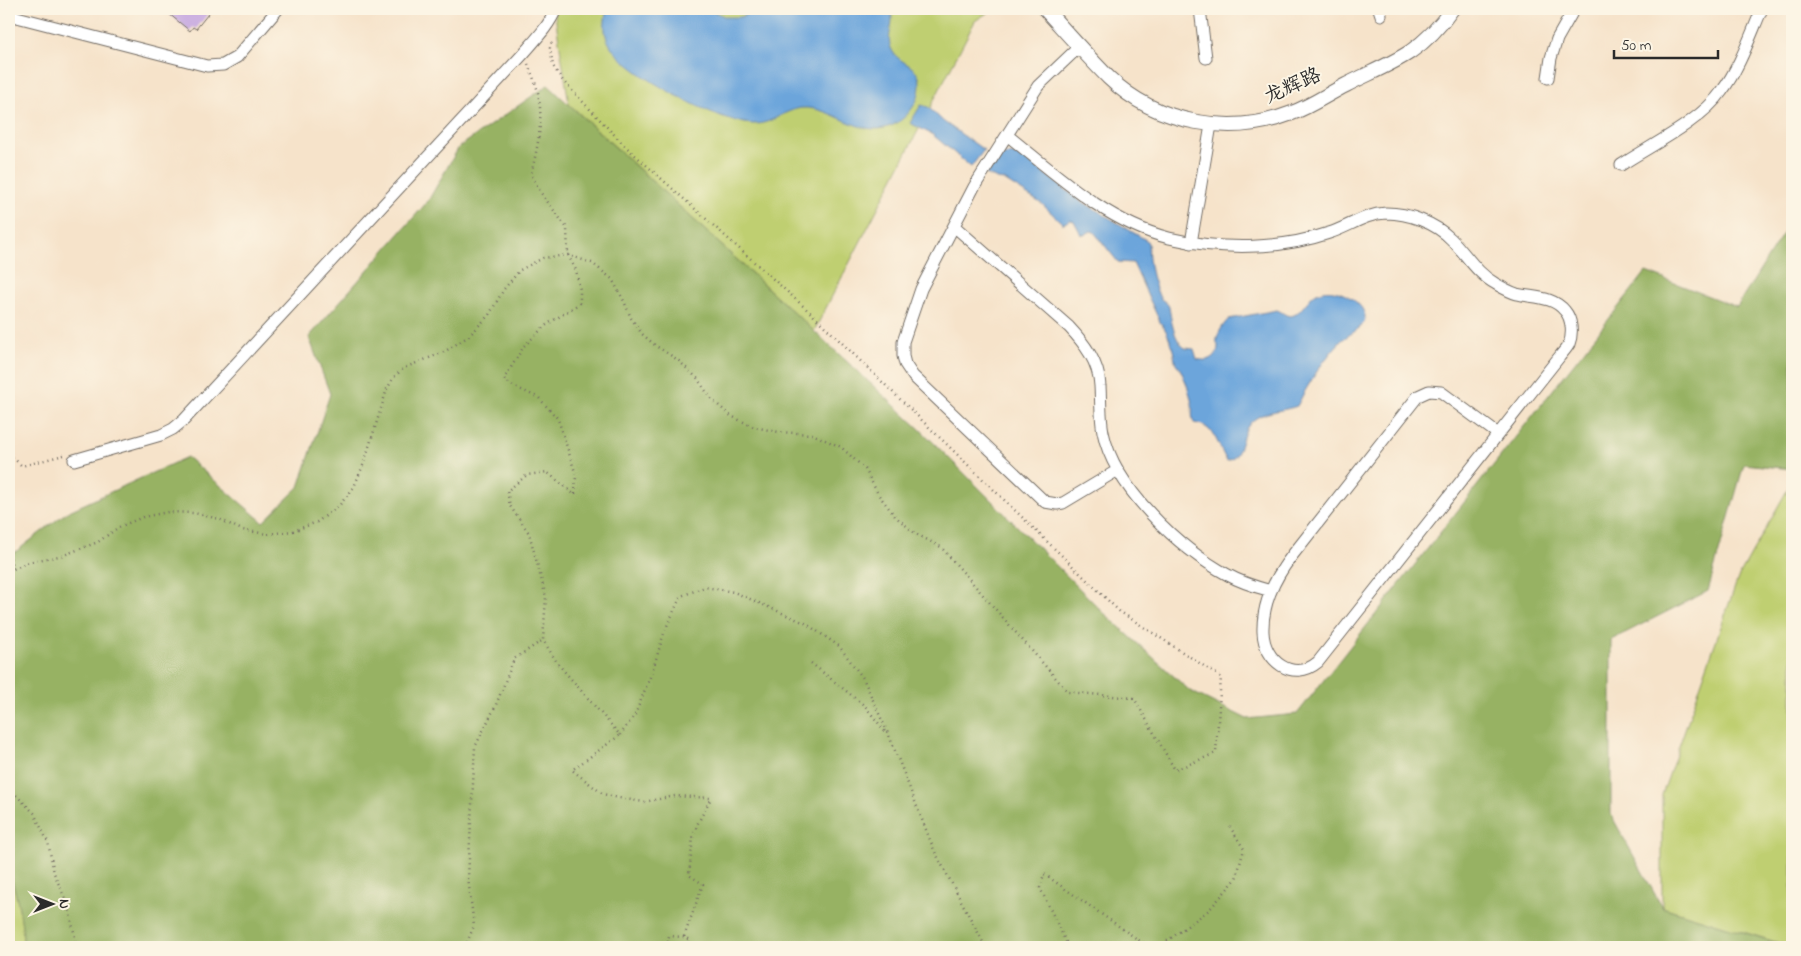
<svg xmlns="http://www.w3.org/2000/svg" width="1801" height="956" font-family="'Indie Flower','LXGW WenKai TC',sans-serif">
  <rect width="100%" height="100%" fill="#fcf5e5"/>
  <filter id="ink" filterUnits="userSpaceOnUse"><feTurbulence type="fractalNoise" baseFrequency=".02" numOctaves="2"/><feDisplacementMap in="SourceGraphic" scale="10" xChannelSelector="R" yChannelSelector="G"/><feConvolveMatrix kernelMatrix="1 2 1 2 8 2 1 2 1" color-interpolation-filters="sRGB"/></filter>
  <filter id="wash" filterUnits="userSpaceOnUse"><feTurbulence type="fractalNoise" baseFrequency=".0096" numOctaves="4" result="noise"/><feDisplacementMap in="SourceGraphic" scale="20" xChannelSelector="R" yChannelSelector="G"/><feGaussianBlur stdDeviation="1.12" result="paint"/><feColorMatrix in="noise" values="0 0 0 0 0 0 0 0 0 0 0 0 0 0 0 0 0 1.4 0 .05"/><feComposite in="paint" operator="in"/></filter>
  <g filter="url(#wash)">
    <rect width="100%" height="100%" fill="#f6e3ca"/>
    <path fill="#bfcf71" stroke="#757d4e" d="M554,9h439l-18,12 -161,310 -245,-227z
      M1790,485l2,1v461l-130,-40v-112l76,-217z
      M9,872c6,15 17,60 13,75h-13z"/>
    <path fill="#97b263" stroke="#616e47" d="M548,85l374,346 182,182 86,78 57,28 50,-5 349,-442 91,35 55,-88v250l-48,-5 -36,127 -97,49v175l51,92 129,40h-1769c4,-15 -7,-60 -13,-75v-315l58,-45 120,-55 76,65 36,-35 31,-93 -21,-57 119,-136 31,-54z"/>
    <path fill="#6ca5db" stroke="#4c6883" d="M607,9h102l17,8h14l19,-8h130c9,13 -6,27 4,43 5,9 18,12 23,20 6,7 4,17 2,25 -4,11 -12,20 -21,26 -33,19 -58,-13 -90,-15 -19,-2 -34,17 -53,16 -32,0 -128,-50 -144,-79 -7,-11 -6,-24 -3,-36z
      M921,105l7,2 16,15 40,28 -13,17 -38,-32 -23,-12z
      M1011,154l13,4 54,41 68,41 2,3c1,22 3,33 11,53 2,5 8,5 10,11 2,12 5,34 16,41l9,1 3,10c10,3 20,0 21,-12 0,-5 -2,-2 -1,-8 1,-6 7,-16 12,-20l48,-9c6,2 10,8 17,5 5,-1 15,-17 21,-21 15,-10 42,3 49,18 6,16 -16,21 -24,30 -12,13 -23,28 -32,44 -4,6 -7,13 -11,20 -16,6 -38,4 -49,20 -8,11 -6,32 -21,35 -10,-16 -11,-35 -33,-38 -3,-6 -1,-12 -2,-19 -2,-11 -6,-23 -11,-33 -1,-4 -5,-6 -6,-10 -2,-14 -6,-28 -15,-39l-27,-59 -15,-1 -24,-30 -3,-1 -7,4 -3,-1 -7,-13 -3,-1 -7,3h-2l-20,-19 -38,-24 -7,-1 -11,-5 15,-19z"/>
    <g id="blocks">
      <path fill="#c1a1e0" d="M163,9h49l-16,20 -3,-2 -3,4z"/>
    </g>
  </g>
  <g filter="url(#ink)">
    <use href="#blocks" fill-opacity="0" stroke="#726b63" stroke-width="1"/>
    <g fill="none" stroke-linecap="round" stroke-linejoin="round">
      <defs>
        <path id="minor" d="M1200,9l6,49
          M1379,9l2,6
          M9,15l198,51 16,-1 14,-8 41,-48
          M1080,46l-42,40 -64,101 -53,102 -18,53v14l2,8 8,12 132,126 12,2 6,-1 55,-33
          M1548,78l3,-20 6,-19 17,-30
          M1007,135c49,39 99,87 162,103 51,12 110,12 160,-5 20,-6 35,-19 57,-20 23,0 49,10 65,26 15,15 26,35 45,45 7,4 14,8 21,10 17,4 36,2 48,17 7,8 8,23 4,33 -2,4 -6,8 -9,12l-242,306c-25,21 -54,-1 -55,-30 -1,-28 12,-54 28,-75l127,-161 11,-5 12,1 57,42
          M1621,165c32,-21 79,-43 101,-74 17,-22 29,-57 40,-82
          M954,226l115,101c15,16 30,35 31,59 1,15 0,31 3,46 11,56 77,117 125,143 14,8 28,12 43,16
          M1191,243l20,-118
          M74,460l87,-25 12,-6 11,-9 340,-367c12,-14 25,-27 32,-44"/>
        <path id="tertiary" d="M1045,9c21,23 42,47 64,69 48,46 122,59 183,35 19,-7 36,-19 54,-28 21,-11 44,-20 64,-33 16,-11 31,-27 42,-43"/>
      </defs>
      <use href="#minor" stroke="#726b63" stroke-width="13"/>
      <use href="#tertiary" stroke="#726b63" stroke-width="16"/>
      <path stroke="#726b63" stroke-width="2.5" stroke-dasharray="1 4" stroke-linecap="butt" d="M528,64c4,11 10,23 11,35 4,25 -2,51 -8,75l10,19 26,35 1,27 8,15 4,20v13l-35,23 -21,20 -20,33 7,6 28,13 19,21 18,56 -1,20 -28,-23 -20,3 -20,16 3,15 19,27 17,64 -3,43 15,24 62,71 -48,35 31,24 16,4 25,4 31,-6 36,2 -13,25 -5,14 -4,38 14,9 -19,53 6,3 -3,7
        M9,454l13,12 42,-11
        M9,518v32l3,18
        M9,571l19,-9 36,-7 34,-13 21,-15 24,-10 25,-5 26,1 25,6 23,11 25,4 26,-3 24,-9 21,-15 16,-20 10,-24 23,-74 7,-12 10,-9 40,-16 25,-16 20,-21 15,-26 16,-19 23,-12 25,-3 24,8 20,16 12,22 7,17 11,16 14,12 22,14 19,18 15,22 19,16 23,11 25,5 33,2 29,13 24,22 13,25 17,22 21,18 25,13 127,145 66,6 41,72 41,-17 5,-76 -102,-66 -307,-297 -187,-168 -62,-65 -10,-15 -3,-18 2,-7
        M811,663l54,43 22,28
        M620,735l15,-20 17,-43 13,-42 16,-34 24,-9 29,5 71,31 34,23 24,32 27,60 44,112 49,92v5
        M9,788l25,25 14,29 6,31 15,35 8,39
        M9,932v15
        M465,947l9,-21 -6,-48 7,-131 21,-42 18,-46 29,-19
        M667,947l2,-11 15,1
        M1065,947l1,-5 -26,-54 4,-14 96,67 12,6
        M1159,947l50,-37 27,-31 8,-30 -14,-22"/>
      <use href="#minor" stroke="#fff" stroke-width="11"/>
      <use href="#tertiary" stroke="#fff" stroke-width="14"/>
    </g>
  </g>
  <g text-anchor="middle" dominant-baseline="central" stroke-width="4" stroke-linejoin="round" paint-order="stroke">
    <g font-size="20" fill="#2b2b2b" stroke="#fcf5e5">
      <text transform="translate(1293 87) rotate(-24)">龙辉路</text>
    </g>
  </g>
  <rect width="1801" height="956" fill="none" stroke="#fcf5e5" stroke-width="30"/>
  <g transform="translate(52 904) rotate(90)" stroke="#fcf5e5" stroke-width="4" paint-order="stroke">
  <path d="M0-4L9 19L0 12L-9 19Z" fill="#2b2b2b"/>
  <text y="-8" font-size="14" font-weight="bold" text-anchor="middle" fill="#2b2b2b">N</text>
  </g>
  <path d="M1614 50v8h104v-8" fill="none" stroke="#2b2b2b" stroke-width="2.5"/>
  <text x="1621" y="50" font-size="15" fill="#2b2b2b" stroke="#fcf5e5" stroke-width="4" paint-order="stroke">50 m</text>
</svg>
